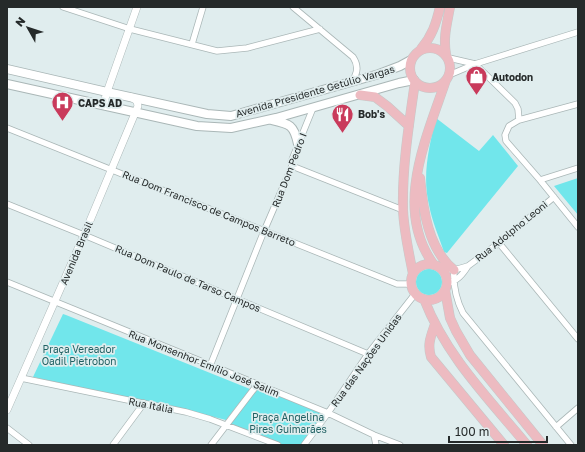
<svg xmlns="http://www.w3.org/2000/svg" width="585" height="452" font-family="'Golos Text',sans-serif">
  <rect width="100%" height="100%" fill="#e0edee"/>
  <path fill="#71e6eb" d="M436,118l43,33 14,-16 25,31 -71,87 -3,-1c-5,-15 -12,-31 -15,-47 -7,-29 0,-59 7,-87z
    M578,178v37l-24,-29z
    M416 282a13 13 0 1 1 26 0a13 13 0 1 1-26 0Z
    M63,314l3,1 184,74 -24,31 -59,-15 -67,-13 -67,-15z
    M258,388l66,26 -23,31h-17l-54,-21z"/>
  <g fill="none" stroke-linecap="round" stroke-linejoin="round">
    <defs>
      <path id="minor" d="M63,7l67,22 87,22 30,-3 73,-19
        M293,7l60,50c6,9 5,17 -2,25
        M192,44l11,-37
        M449,58l26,6
        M475,64l40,39 3,6 1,11
        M449,75l26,-11 103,-32
        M578,104l-59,16 -10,6 -4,9 1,6 34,39 38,47
        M7,128l390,156h14
        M292,166l111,44
        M540,180l38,-12
        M7,204l77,31 284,119
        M499,243l79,96
        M439,268l15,2 14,-4 31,-23 55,-46
        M454,270c-1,15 2,29 9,43l108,132
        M7,282l321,131 46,22 26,10
        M446,283c11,-1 17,-9 22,-17
        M210,366l54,-135 28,-65 -1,-4 22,-54
        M21,378l165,34 24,7 68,26
        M556,427l22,-19
        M7,428l22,17
        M374,435l2,10
        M113,445l31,-42
        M211,445l46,-60
        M304,445l24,-32 40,-59 47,-60"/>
      <path id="tertiary" d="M106,106l-1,-7 2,-7 30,-85
        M7,410l77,-175 54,-129 -1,-5 -6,-4"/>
      <path id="secondary" d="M7,69l100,23 100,22 24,2 148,-42 21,-8 11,-6
        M7,84l190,42 34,2 45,-10 123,-35 15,-3
        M272,120c18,4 22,5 26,24"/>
      <path id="primary" d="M410 68a20 20 0 1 1 40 0a20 20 0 1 1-40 0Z
        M421,49c11,-13 15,-25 19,-42
        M446,54c-3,-17 1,-30 4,-47
        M360,95l15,2 12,9 22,20
        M420,178c3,31 8,71 34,92
        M411 282a18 18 0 1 1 36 0a18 18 0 1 1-36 0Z
        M434,265c-41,-56 -8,-126 12,-185
        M413,274c-4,-21 -9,-42 -10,-64 -1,-43 6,-86 12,-128
        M445,290l5,28 6,13 14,24 73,90
        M424,299c22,57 65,100 103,146
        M435,324c-4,12 -8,20 -4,33l73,88"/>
    </defs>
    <use href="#minor" stroke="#aab7b7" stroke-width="7"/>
    <use href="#tertiary" stroke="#aab7b7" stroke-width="8"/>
    <use href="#secondary" stroke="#aab7b7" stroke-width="10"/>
    <use href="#primary" stroke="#c6c8c8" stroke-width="10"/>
    <use href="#minor" stroke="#fff" stroke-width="5.5"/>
    <use href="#tertiary" stroke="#fff" stroke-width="7"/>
    <use href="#secondary" stroke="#fff" stroke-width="8"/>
    <use href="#primary" stroke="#edbbc1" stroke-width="9"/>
  </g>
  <defs>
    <symbol id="shop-pin" viewBox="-11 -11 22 30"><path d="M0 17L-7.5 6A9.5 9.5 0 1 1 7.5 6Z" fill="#c93a5b" stroke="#e0edee"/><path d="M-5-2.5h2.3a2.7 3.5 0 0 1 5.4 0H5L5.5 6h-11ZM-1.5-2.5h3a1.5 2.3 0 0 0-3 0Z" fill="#fff"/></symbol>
    <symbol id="hospital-pin" viewBox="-11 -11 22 30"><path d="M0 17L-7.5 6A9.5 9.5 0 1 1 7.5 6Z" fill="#c93a5b" stroke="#e0edee"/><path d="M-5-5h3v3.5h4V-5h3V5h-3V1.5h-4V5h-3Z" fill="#fff"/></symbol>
    <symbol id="restaurant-pin" viewBox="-11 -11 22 30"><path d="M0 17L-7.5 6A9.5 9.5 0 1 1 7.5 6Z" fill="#c93a5b" stroke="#e0edee"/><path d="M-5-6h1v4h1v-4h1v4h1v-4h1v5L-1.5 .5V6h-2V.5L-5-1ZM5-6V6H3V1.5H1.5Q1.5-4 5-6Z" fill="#fff"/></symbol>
  </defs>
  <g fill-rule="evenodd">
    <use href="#shop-pin" x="464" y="64" width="25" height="34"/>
    <use href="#hospital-pin" x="50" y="90" width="25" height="34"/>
    <use href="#restaurant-pin" x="330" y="102" width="25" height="34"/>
  </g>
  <g text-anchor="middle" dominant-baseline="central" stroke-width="3.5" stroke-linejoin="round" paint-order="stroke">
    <g font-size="10" font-weight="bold" fill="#252a2a" stroke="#e0edee" text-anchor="start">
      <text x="492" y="77">Autodon</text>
      <text x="78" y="103">CAPS AD</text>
      <text x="358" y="114">Bob's</text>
    </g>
    <g font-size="10" fill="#252a2a" stroke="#e0edee">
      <text transform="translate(315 91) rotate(-16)">Avenida Presidente Getúlio Vargas</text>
      <text transform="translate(289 170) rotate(-69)">Rua Dom Pedro I</text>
      <text transform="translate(209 208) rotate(22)">Rua Dom Francisco de Campos Barreto</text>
      <text transform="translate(511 231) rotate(-39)">Rua Adolpho Leoni</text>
      <text transform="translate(76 253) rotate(-67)">Avenida Brasil</text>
      <text transform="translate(188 278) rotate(23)">Rua Dom Paulo de Tarso Campos</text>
      <text transform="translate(366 360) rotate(-54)">Rua das Nações Unidas</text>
      <text transform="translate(204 363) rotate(22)">Rua Monsenhor Emílio José Salim</text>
      <text transform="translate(151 405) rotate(11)">Rua Itália</text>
    </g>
    <g font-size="10" fill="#216163" stroke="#e0edee">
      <text x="79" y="349">Praça Vereador<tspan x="79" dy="12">Oadil Pietrobon</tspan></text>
      <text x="288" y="417">Praça Angelina<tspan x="288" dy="12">Pires Guimarães</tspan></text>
    </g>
  </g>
  <rect width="585" height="452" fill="none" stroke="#252a2a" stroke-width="16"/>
  <g transform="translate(28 28) rotate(309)" stroke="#e0edee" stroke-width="3" paint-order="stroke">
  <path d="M0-3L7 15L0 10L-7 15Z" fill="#252a2a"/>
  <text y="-6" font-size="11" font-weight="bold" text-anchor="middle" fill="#252a2a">N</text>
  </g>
  <path d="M449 436v6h98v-6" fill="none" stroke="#252a2a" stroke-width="2"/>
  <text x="455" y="436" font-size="12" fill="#252a2a" stroke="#e0edee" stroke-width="3" paint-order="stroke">100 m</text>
</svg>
